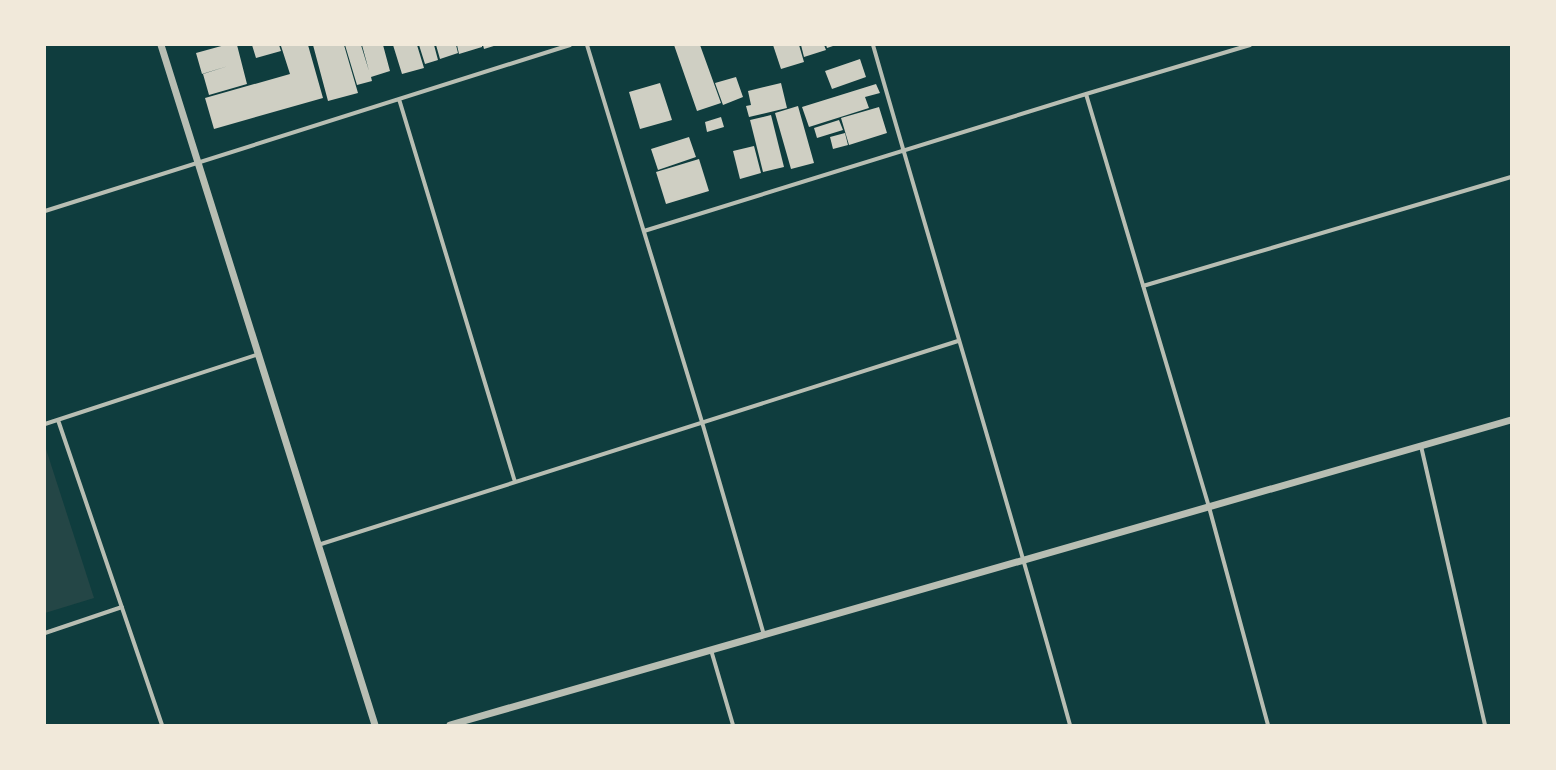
<svg xmlns="http://www.w3.org/2000/svg" width="1556" height="770" font-family="'Zilla Slab',serif">
  <rect width="100%" height="100%" fill="#0f3d3e"/>
  <path fill="#244646" d="M45,446l49,152 -49,15z"/>
  <path fill="#cfcfc3" d="M225,45h12l10,39 -38,11 -6,-21 25,-8 -26,8 -6,-21z
    M252,45h27l2,6 -25,7z
    M285,45h23l15,53 -109,31 -9,-31 85,-24 -9,-28z
    M313,45h31l14,48 -30,8z
    M345,45h16l8,26 -7,-26h21l7,26 -19,6 1,4 -15,4z
    M393,45h24l7,23 -22,6z
    M419,45h15l4,15 -13,4z
    M436,45h20l2,8 -18,6z
    M457,45h25v2l-23,7z
    M483,45h14l-13,4z
    M674,45h26l21,58 -24,8z
    M773,45h26l5,17 -23,7z
    M801,45h23l2,5 -22,7z
    M826,45h10l-9,3z
    M860,59l6,18 -34,12 -7,-18z
    M736,77l7,20 -20,8 -8,-22z
    M660,83l12,37 -32,9 -11,-37z
    M781,83l6,25 -38,9 -3,-11 5,-1 -3,-14z
    M876,84l4,9 -15,4 4,11 -60,19 -7,-20z
    M798,106l16,57 -23,6 -16,-56z
    M879,107l8,26 -38,12 -8,-27z
    M771,115l13,52 -21,5 -13,-52z
    M721,117l3,10 -17,5 -2,-10z
    M839,120l4,10 -26,8 -3,-10z
    M845,133l3,12 -15,4 -3,-12z
    M689,137l7,20 -38,13 -7,-21z
    M754,146l7,27 -21,6 -7,-28z
    M699,159l10,32 -43,13 -10,-32z"/>
  <g fill="none" stroke-linecap="round" stroke-linejoin="round">
    <path stroke="#b8beb3" stroke-width="4" d="M587,45l115,377 62,213
      M873,45c65,227 134,452 197,680
      M1086,94l123,413 59,218
      M399,99l116,383
      M45,211l525,-166
      M644,231l442,-137 164,-49
      M1143,286l368,-109
      M58,420l104,305
      M45,424l214,-70
      M1421,446l64,279
      M318,545l640,-204
      M45,633l77,-26
      M711,650l22,75"/>
    <path stroke="#b8beb3" stroke-width="7" d="M161,45l214,680
      M450,725l1061,-305"/>
  </g>
  <rect width="1556" height="770" fill="none" stroke="#f1e9da" stroke-width="92"/>
</svg>
